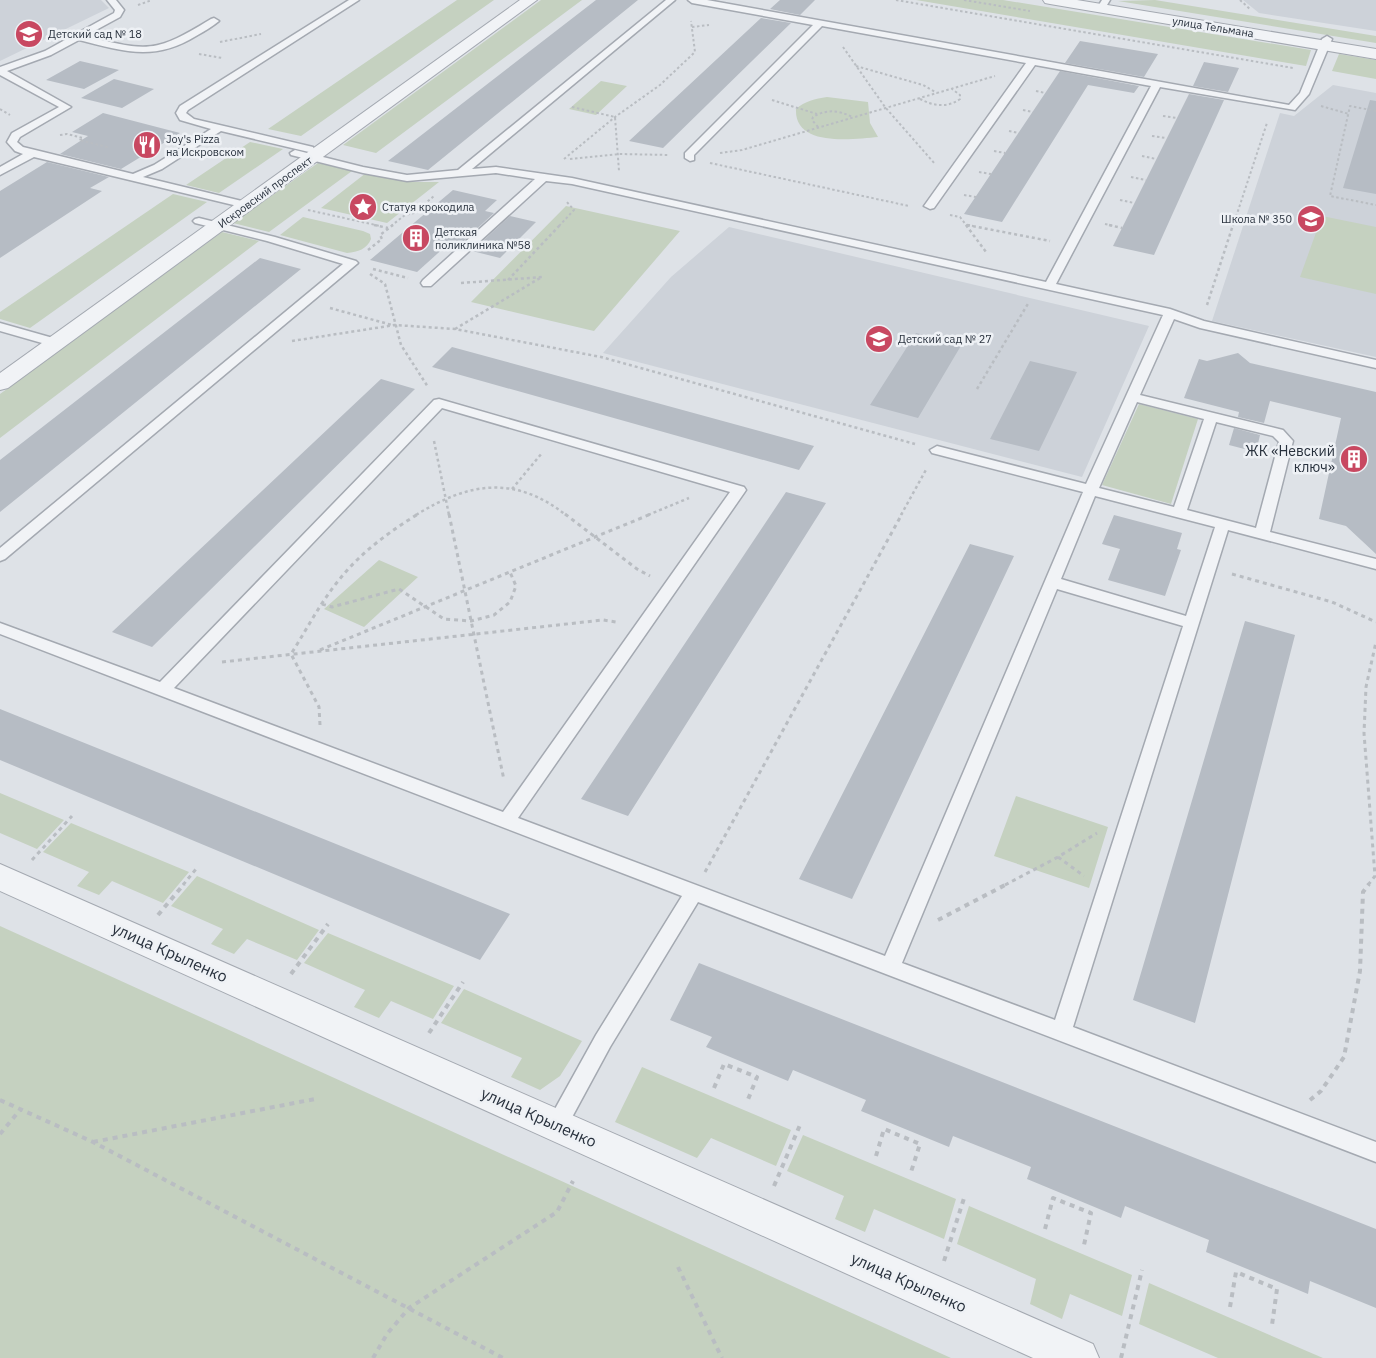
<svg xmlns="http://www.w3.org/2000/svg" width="1376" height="1358" font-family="'IBM Plex Sans',sans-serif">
  <rect width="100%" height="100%" fill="#dee2e7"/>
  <path fill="#cdd2d9" d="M0,0h101l8,8 -109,53z
    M1243,0h133v31l-117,-18z
    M1333,85l43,8v264l-164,-36 68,-208 14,3z
    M729,227l420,99 -67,151 -479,-124 68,-76z"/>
  <path fill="#c5d1c0" d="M457,0h37l-193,136 -33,-7z
    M541,0h41l-206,153 -33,-8z
    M916,0h87l308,50 -5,16z
    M1155,0l221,36v7l-258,-42z
    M1339,54l37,6v19l-44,-8z
    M601,81l26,5 -31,29 -27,-6z
    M827,97l41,5 2,21 8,14c-24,2 -84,11 -82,-28 9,-8 19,-10 31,-12z
    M250,142l33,7 -64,44 -33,-8z
    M318,163l34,8 -83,61 -36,-9z
    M366,173l40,9h33l-52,41 -66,-15z
    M173,194l34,8 -177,126 -30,-9v-7z
    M566,206l114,25 -86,100 -123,-29z
    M1322,216l54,11v67l-76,-17z
    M303,217l60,14 7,3 1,5c-4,10 -13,13 -24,14l-67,-18z
    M222,232l37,9 -259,197v-44z
    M1139,404l59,15 -27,85 -69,-19z
    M379,560l39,17 -54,50 -40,-18z
    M0,793l64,27 -27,29 -37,-16z
    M1016,796l92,31 -19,61 -95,-32z
    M71,823l118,49 -26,31 -51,-22 -13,14 -22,-9 12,-14 -46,-20z
    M197,876l122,54 -22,30 -50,-21 -13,15 -23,-10 12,-15 -52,-23z
    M0,926l951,432h-951z
    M328,933l126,53 -21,33 -42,-18 -12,17 -25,-11 11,-17 -61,-27z
    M464,989l118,52 -22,35 -20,14 -29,-13 11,-19 -81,-35z
    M642,1067l149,63 -15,36 -65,-28 -14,20 -82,-36z
    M803,1135l153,64 -12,40 -70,-30 -9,23 -30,-13 9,-23 -57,-25z
    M969,1206l163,69 -10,41 -52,-22 -8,25 -32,-15 6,-25 -79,-35z
    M1149,1283l174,75h-105l-79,-34z"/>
  <path fill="#b6bcc4" d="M596,0h42l-210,170 -40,-9z
    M780,0h35l-15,15 -30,-6z
    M761,18l30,5 -128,125 -34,-7z
    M1080,41l78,13 -14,23 -79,-14z
    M80,61l39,9 -35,19 -38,-9z
    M1204,62l35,6 -11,24 -35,-6z
    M1060,71l79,15 -5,7 -46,-8 -86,137 -38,-8z
    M114,79l40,10 -32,19 -41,-10z
    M1189,94l35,6 -70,155 -41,-9z
    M1370,100l6,1v93l-33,-6z
    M103,113l77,20 -59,36 -61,-15 28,-18 -16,-4z
    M47,162l62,15 -19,11 12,3 -102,67v-67z
    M453,190l44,10 -12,11 9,2 -38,35 -9,-3 -30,27 -47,-12z
    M510,216l26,6 -36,36 -28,-7z
    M260,258l41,11 -301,243v-52z
    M916,333l46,11 -44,74 -48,-13z
    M452,347l362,99 -15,24 -367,-103z
    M1238,353l12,10 126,29v162l-30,-28 -27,-7 22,-101 -71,-17 -6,22 -26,-6 1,-5 -55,-14 15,-39 8,2z
    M1030,361l47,11 -38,79 -49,-12z
    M381,379l34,10 -263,258 -40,-15z
    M1234,428l26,7 -4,17 -27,-7z
    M786,492l40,11 -198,313 -47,-17z
    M1114,515l68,18 -5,16 4,1 -16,46 -57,-16 12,-31 -18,-5z
    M970,544l44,12 -162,343 -53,-20z
    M1245,621l50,14 -100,388 -62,-23z
    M0,709l510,205 -30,46 -480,-200z
    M699,963l677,266v79l-66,-27 -2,13 -102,-42 3,-12 -84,-34 -4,12 -94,-39 4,-12 -78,-31 -4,11 -88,-36 5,-11 -73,-30 -5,11 -82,-34 6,-10 -42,-17z"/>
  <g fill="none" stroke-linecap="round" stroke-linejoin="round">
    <defs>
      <path id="service" d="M107,0h9l8,10 -4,7 -35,19c64,16 70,17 126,-17l3,-1 5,3c-7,6 -16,11 -23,15 -42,26 -73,15 -117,4l-28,15 -44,16 64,36 -51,30 -3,5 6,5 110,27 21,-9 57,-36 -31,-9 -4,-7 4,-7 169,-106h10l-171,110 -2,3 8,6 119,28 1,2 -1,2 -4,1 -88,-21 -59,38 -19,8 107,26 2,2 -6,3 -212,-51 -34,18v-8l23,-13 -8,-3 -8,-9 5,-9 47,-26 -59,-32v-8l45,-16 69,-38 1,-3z
        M666,0h9l-203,169 24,-2 76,11 474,104 105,-196 -116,-21 -101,143 -4,1 -6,-3 102,-143 -204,-37 -128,129v5l-4,1 -5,-3v-5l128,-128 -121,-22 -4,-3h19l582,105 11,-12 22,-54 5,-3 5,3 -23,55 -14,16 -135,-23 -104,197 114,25 34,12 172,39v8l-176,-40 -26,-9 -34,76 143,35 10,11 -23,91 106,27v10l-148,-39 -155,497 303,115v20l-678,-260 -88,145 -46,85 -7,3 -7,-3 -4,-7 4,-7 46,-83 86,-139 -682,-262v-11l160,59 274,-282 5,-1 305,88 2,3 -2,3 -226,325 367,138 198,-464 -151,-39 -2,-3 7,-4 149,38 77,-169 -591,-131 -26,-3 -115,105h-8l-2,-3 2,-3 112,-101 -39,-6 -89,8 -44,-8 -72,-18 -1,-2 5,-3 68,17 44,8 51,-5zM1137,402l67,17 -30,88 -75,-19zM442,408l288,84 -227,320 -329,-124zM1216,422l57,14 6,6 -23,86 -69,-18zM1095,496l120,31 -29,89 -125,-37zM1057,589l126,37 -128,394 -153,-57z
        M1102,0h8l-6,10 -3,1 -4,-3z
        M199,218l76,19 81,24 2,2 -353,296 -5,2v-13l343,-284 -76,-23 -72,-18 -2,-2 2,-2z
        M0,323l60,17 2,3 -6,4 -56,-16z"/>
      <path id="tertiary" d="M520,0h17l-529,388 -8,2v-17z
        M1043,0h34l299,49v10l-326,-55 -5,-1z
        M0,864l1093,480 6,14h-66l-1033,-467z"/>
    </defs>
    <use href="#service" stroke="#a4a9b1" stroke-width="3"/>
    <use href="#tertiary" stroke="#a4a9b1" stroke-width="2"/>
    <path stroke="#b9bdc2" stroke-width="2" stroke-dasharray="2.5 2.5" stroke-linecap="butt" d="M896,0l397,68
      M964,0l66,11
      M1240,0l11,10
      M138,5l14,-5
      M692,27l17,-2
      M220,42l41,-8
      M843,47l42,60 50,57
      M199,54l23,4
      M856,66l67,19 14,8
      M1036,91l9,2
      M920,99c13,7 28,9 40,0v-4l-8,-6
      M772,100l45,14
      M1321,106l28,8
      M572,107l43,10 4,54
      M0,109l10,6
      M1023,110l10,2
      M1376,111l-26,-5 -20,90 46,9
      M1163,116l14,2
      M818,127l-6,-7 1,-3c13,-8 26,-7 39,0
      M1009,131l10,2
      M60,135l7,-1 16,4 -4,2 28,7 -1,3
      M1152,136l14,2
      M994,151l11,2
      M720,153l22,-3 253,-74
      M1142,156l14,3
      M564,159l51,-42 45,-32 35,-33 -4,-31
      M570,159l49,-5 50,1
      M710,163l199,43
      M979,172l12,2
      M1131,177l15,3
      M964,195l12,2
      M1120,200l14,3
      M308,210l72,16
      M950,215l10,2 7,9
      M1105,224l9,2
      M967,225l6,1
      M391,226l14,-11 9,-2 20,-17
      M559,226l15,-16 -8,-9
      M1233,226l34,-103"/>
    <path stroke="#b9bdc2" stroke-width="2.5" stroke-dasharray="3 3" stroke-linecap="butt" d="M374,225l14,3
      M966,225l20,27
      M967,225l83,16
      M1109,225l13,3
      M368,250l14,-11 -2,-4 13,-10
      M373,269l35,9
      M370,274l15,10 16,61 27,42
      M508,280l52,-55
      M461,283l82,-6
      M1207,305l26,-80
      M330,308l62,17
      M455,329l85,-51
      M292,341l103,-16 60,4 146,28 314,87
      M977,389l52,-87
      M434,441l15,74
      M512,489l30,-36
      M416,515c53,-33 99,-40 150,0
      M648,515l41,-17
      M901,515l26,-47"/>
    <path stroke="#b9bdc2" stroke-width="3" stroke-dasharray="4 4" stroke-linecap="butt" d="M449,514l55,266
      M565,514l72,55 13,7
      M1232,574l100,28 44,20
      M322,604l10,3 67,-18 45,30 27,2 23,-6 16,-13 6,-16 -6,-14
      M320,650l331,-136
      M222,662l381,-42 13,2
      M320,725l-1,-18 -28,-53c16,-25 29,-51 48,-74 21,-27 50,-48 79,-66
      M1058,857l26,19
      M32,860l40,-44
      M705,872l197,-358
      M183,885l13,-16
      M1005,885l53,-28 39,-24
      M1368,885l7,-9 -11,-143 2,-46 10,-45"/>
    <path stroke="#b9bdc2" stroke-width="4" stroke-dasharray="5 5" stroke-linecap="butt" d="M158,915l26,-31
      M938,920l69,-36
      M291,974l37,-50
      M429,1033l34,-51
      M714,1088l10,-24 33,13 -10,25
      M0,1100l93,42 410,216
      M1310,1100l11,-9 23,-34 16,-86 3,-79 6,-8
      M0,1134l20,-24
      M93,1142l222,-43
      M876,1156l8,-27 36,15 -9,28
      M774,1186l26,-61
      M1045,1229l8,-31 38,15 -7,32
      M944,1261l21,-66
      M678,1267l44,91
      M1230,1307l6,-35 41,17 -5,36
      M373,1358l14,-24 22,-26 148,-96 16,-31
      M1121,1358l21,-88"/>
    <use href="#service" fill="#f1f3f6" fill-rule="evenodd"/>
    <use href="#tertiary" fill="#f1f3f6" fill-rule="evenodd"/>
  </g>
  <defs>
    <symbol id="school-disc" viewBox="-11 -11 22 22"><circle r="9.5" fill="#c84861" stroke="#eef1f5"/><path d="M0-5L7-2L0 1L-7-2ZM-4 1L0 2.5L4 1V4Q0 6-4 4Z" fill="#fff"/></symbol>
    <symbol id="restaurant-disc" viewBox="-11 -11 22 22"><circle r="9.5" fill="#c84861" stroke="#eef1f5"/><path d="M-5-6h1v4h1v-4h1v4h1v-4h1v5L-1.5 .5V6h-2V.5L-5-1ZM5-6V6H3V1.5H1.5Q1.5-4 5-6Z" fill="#fff"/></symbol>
    <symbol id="sight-disc" viewBox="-11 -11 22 22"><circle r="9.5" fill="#c84861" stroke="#eef1f5"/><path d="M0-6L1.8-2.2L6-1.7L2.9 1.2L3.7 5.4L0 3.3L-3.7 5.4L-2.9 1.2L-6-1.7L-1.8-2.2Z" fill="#fff"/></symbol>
    <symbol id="building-disc" viewBox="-11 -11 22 22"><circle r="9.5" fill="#c84861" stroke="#eef1f5"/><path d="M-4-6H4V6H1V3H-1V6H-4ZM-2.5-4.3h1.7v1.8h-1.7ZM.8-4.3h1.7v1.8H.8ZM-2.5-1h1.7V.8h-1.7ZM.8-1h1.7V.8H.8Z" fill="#fff"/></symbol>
  </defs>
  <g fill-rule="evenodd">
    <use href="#school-disc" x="13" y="18" width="32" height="32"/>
    <use href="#restaurant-disc" x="131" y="129" width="32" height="32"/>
    <use href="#sight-disc" x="347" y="191" width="32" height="32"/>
    <use href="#school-disc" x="1295" y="203" width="32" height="32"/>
    <use href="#building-disc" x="400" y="222" width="32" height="32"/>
    <use href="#school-disc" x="863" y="323" width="32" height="32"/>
    <use href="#building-disc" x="1338" y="443" width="32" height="32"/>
  </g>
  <g text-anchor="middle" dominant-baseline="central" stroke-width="5" stroke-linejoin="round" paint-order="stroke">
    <g font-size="11" fill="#28313d" stroke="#eef1f5">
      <text transform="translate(1213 27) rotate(9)">улица Тельмана</text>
      <text transform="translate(265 192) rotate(-36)">Искровский проспект</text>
    </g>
    <g font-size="11" fill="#28313d" stroke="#eef1f5" text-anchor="start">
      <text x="48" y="34">Детский сад № 18</text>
      <text x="166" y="139">Joy's Pizza<tspan x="166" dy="13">на Искровском</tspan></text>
      <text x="382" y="207">Статуя крокодила</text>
      <text x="1292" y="219" text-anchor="end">Школа № 350</text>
      <text x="435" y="232">Детская<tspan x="435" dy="13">поликлиника №58</tspan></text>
      <text x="898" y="339">Детский сад № 27</text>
    </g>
    <g font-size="14" fill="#28313d" stroke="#eef1f5" text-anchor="end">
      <text x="1335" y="451">ЖК «Невский<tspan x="1335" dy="16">ключ»</tspan></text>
    </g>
    <g font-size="16" fill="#28313d" stroke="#eef1f5">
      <text transform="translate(170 952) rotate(24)">улица Крыленко</text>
      <text transform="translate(539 1117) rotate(24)">улица Крыленко</text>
      <text transform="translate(909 1282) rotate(24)">улица Крыленко</text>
    </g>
  </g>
</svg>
